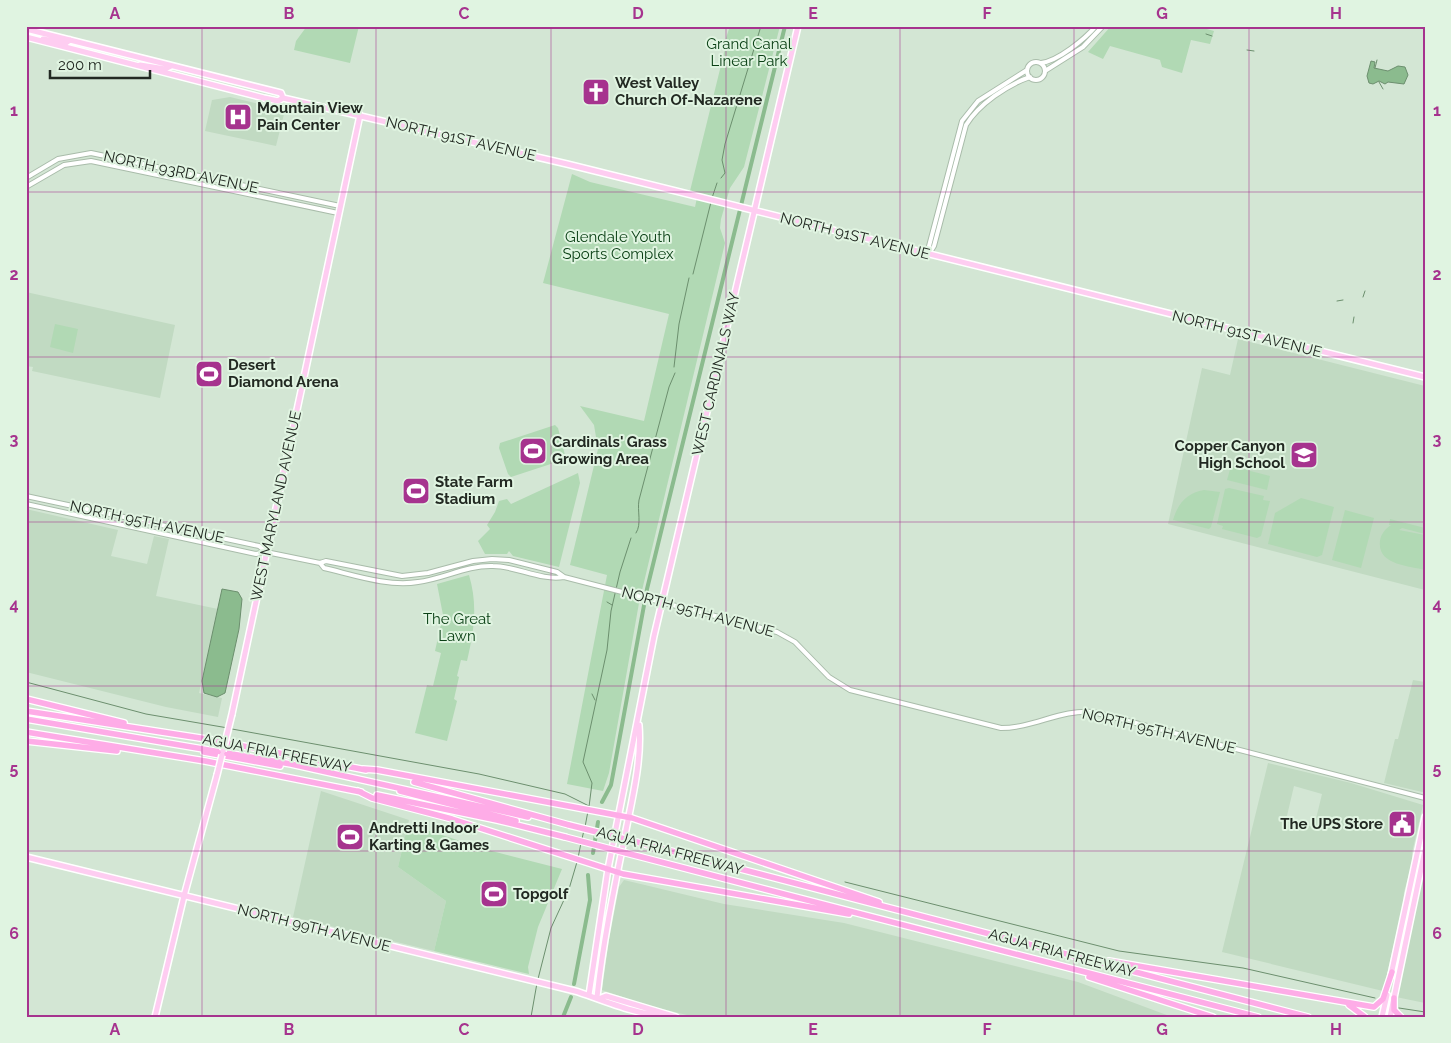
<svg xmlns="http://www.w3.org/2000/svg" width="1451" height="1043" font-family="Raleway,sans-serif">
  <rect width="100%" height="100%" fill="#d3e6d4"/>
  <path fill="#c1dac2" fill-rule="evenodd" d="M230,97l55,13 -9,36 -71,-15 7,-31z
    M26,292l149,33 -15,73 -128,-27 1,-4 -7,-1z
    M1238,339l187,47v204l-257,-66 34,-156 28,7z
    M26,509l92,21 -7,26 36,8 7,-28 15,3 -13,57 62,13 -19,84 23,5 -4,19 -52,-10 -140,-35z
    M1413,680l12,2v109l-3,1 -38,-9 11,-44h3z
    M1268,763l83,20 72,22 -11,48v10l-8,29 -1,13 -20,86 -161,-39zM1294,786l28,8 -8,33 -28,-7z
    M321,791l88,29 -11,47 48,34 -12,50 -141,-34z
    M1425,865v138l-29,-6z
    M624,880l100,24 120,19 234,59 94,35h-477l-49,-12 -44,-15 7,-50 10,-53z"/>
  <path fill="#b1d9b4" d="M307,26h52l-9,37 -56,-13 2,-9z
    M730,26h50l-36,141 -14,21 -9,31 -1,9 5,15 -86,360 -30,170 -6,18 -36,-7 40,-209 -37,-10 28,-116 -4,-24 -14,-19 64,15 25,-107 -126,-31 29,-109 18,8 105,25 3,-14 -8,-2 35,-142 -1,-5z
    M1111,26h85l18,5 -4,13 -19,-4 -9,33 -20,-6 -2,-7 -50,-14 -7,13 -15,-7z
    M55,324l23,5 -5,24 -23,-6z
    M555,425l3,3 8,31 -55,18 -3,-3 -9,-26 1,-5z
    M1231,466l39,10 -3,14 -40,-10z
    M578,473l2,10 -21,84 -46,-11 -4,-5 -2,3h-22l-7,-13 12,-12 -3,-4 8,-13 4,-11 8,-2 4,5z
    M1229,488l35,8 -1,4 7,1 -9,35 -4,2 -35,-9 1,-3 -6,-2 8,-35z
    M1204,490l16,2 -9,35 -2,2 -36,-9c5,-17 14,-27 31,-30z
    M1301,498l33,9 -12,48 -5,2 -49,-13 7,-31z
    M1345,510l29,8 -13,50 -29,-8z
    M1390,519l35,9v6l-23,-6 -3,2 26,5v35c-16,-4 -48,-5 -45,-29 1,-7 5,-12 11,-16h-2z
    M469,575c9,30 5,56 -2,86l-6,-1 -4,16 2,1 -5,22 3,2 -10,40 -32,-8 12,-48 6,1 8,-33 -6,-2 8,-36 -6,-31z
    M408,824l80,26 74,19 -24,58 -10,40 1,7 -95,-23 12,-50 -48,-34z"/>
  <path fill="#8bbb8e" stroke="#6c8f6e" d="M1371,61l4,1 -1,6 14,3 10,-5 7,1 3,8 -4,9 -16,-2 -3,2 -6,-3 -6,3 -4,-1 -2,-7z
    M222,589l16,3 4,7 -3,30 -14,64 -8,4 -13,-4 -2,-12z"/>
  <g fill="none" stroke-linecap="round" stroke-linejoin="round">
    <path stroke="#6c8f6e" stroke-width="1" d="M1206,34l6,2
      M1247,50l7,1
      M1375,68l2,-8
      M1379,82l4,7
      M721,178l4,-5 -3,-13 3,-16 36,-118
      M712,198l5,-15
      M693,274l18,-72
      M1363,297l2,-6
      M1337,301l6,-1
      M1353,323l1,-6
      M674,367l5,-43 10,-46
      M636,533c6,-9 1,-22 3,-33l30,-113 6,-14
      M607,602l5,3
      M26,682l120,32 82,14
      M592,694l3,6
      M232,729l247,45 86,20 24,12
      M589,807l3,-24 -9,-21 24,-112 4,-39 9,-39 11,-34
      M585,827l3,-16
      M582,839l2,-9
      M578,858l3,-15
      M845,882l274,69 124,17 132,30
      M538,979l13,-51 18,-39 8,-27
      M1399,1008l26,4
      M531,1017l6,-34"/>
    <path stroke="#8bbb8e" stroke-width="4" d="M602,802l9,-17 36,-196 138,-563
      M593,853l5,-31
      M574,984l16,-84 -2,-25
      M563,1017l8,-20"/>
    <defs>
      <path id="minor" d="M1027 71a9 9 0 1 1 18 0a9 9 0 1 1-18 0Z
        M1041,63c17,-2 44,-24 55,-37
        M1045,71l38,-24 20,-21
        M26,178l32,-19 33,-6 249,53
        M26,187l38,-22 27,-4 247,52
        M929,254v-8l33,-125 16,-20 49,-31
        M929,254l5,-8 32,-121c13,-21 41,-40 64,-48
        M26,496l233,50 7,6
        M26,504l230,50 10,-2 54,11 6,-2 76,15 26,-3 45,-12 19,-2 17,1 48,12 7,5 213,55 18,10 34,35 21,13 151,38c33,0 60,-19 92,-16l332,86
        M320,563l4,5c30,7 64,19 94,14 25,-3 49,-17 75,-16 23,0 48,15 71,11"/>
      <path id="major" d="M26,29l255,64 2,5
        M26,37l238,61 14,3 5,-3 284,66 858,213
        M43,39l23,4 4,-3
        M140,65l25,4 6,-3
        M232,714l128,-599
        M26,857l549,134c15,4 71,28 83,22
        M1391,975l34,-158
        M589,995l19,-126 46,-233 144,-610
        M597,997c6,-55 17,-108 28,-162 7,-36 17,-74 14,-110
        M601,998l5,-2 70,21
        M155,1017l29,-121 33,-121
        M1382,1017l5,-22
        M1390,1017l35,-167"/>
      <path id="highway" d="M26,699l98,24
        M26,711l187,29 153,30
        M26,719l265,45 237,53
        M26,732l179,29 156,31
        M26,741l91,10
        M204,752l76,14
        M363,769l14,1 255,48 247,84
        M414,782l155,43
        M358,791l14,7 80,21 171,55 226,40
        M400,791l116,30
        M377,795l120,25 68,17
        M629,840l679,177
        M626,853l632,164
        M1109,961l265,46 9,-8 9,-27
        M1089,977l124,40
        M1394,998v12l7,7
        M1349,1005l16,12"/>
    </defs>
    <use href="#minor" stroke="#a9bcaa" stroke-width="6"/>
    <use href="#major" stroke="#fff" stroke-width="8"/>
    <use href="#highway" stroke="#fff" stroke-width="8"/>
    <use href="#minor" stroke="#fff" stroke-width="4"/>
    <use href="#major" stroke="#fecdf1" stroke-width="5"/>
    <use href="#highway" stroke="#feace7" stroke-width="5.5"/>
    <defs>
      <path id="major-bridge" d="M223,751l9,-37
        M217,775l5,-20"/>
      <path id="highway-bridge" d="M569,825l60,15
        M565,837l61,16"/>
    </defs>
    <use href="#major-bridge" stroke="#fff" stroke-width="8" stroke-linecap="butt"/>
    <use href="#highway-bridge" stroke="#fff" stroke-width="8" stroke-linecap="butt"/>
    <use href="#major-bridge" stroke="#fecdf1" stroke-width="5"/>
    <use href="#highway-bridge" stroke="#feace7" stroke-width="5.5"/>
  </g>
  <path fill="none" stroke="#a6338e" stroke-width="1" stroke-opacity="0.55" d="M202,26v991M376,26v991M551,26v991M726,26v991M900,26v991M1074,26v991M1249,26v991M26,192h1399M26,357h1399M26,522h1399M26,686h1399M26,851h1399"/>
  <defs>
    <symbol id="church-square" viewBox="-11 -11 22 22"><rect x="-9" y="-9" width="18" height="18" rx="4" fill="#a6338e" stroke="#e0f4e1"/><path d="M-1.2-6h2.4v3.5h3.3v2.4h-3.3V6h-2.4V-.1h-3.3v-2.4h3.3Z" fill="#fff"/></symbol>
    <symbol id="hospital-square" viewBox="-11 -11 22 22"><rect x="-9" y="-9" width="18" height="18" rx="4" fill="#a6338e" stroke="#e0f4e1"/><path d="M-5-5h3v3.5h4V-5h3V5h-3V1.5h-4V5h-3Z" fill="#fff"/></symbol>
    <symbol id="stadium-square" viewBox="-11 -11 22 22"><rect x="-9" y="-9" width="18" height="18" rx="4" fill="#a6338e" stroke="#e0f4e1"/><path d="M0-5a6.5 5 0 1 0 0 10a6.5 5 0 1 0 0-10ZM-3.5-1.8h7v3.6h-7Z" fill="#fff"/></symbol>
    <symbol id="school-square" viewBox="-11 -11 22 22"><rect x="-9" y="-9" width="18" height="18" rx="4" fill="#a6338e" stroke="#e0f4e1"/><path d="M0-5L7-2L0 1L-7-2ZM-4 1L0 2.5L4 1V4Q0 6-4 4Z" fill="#fff"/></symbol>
    <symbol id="civic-square" viewBox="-11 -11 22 22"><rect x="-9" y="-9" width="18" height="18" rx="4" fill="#a6338e" stroke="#e0f4e1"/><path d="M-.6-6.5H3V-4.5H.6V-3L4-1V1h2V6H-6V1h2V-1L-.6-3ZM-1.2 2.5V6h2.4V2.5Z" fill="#fff"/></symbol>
  </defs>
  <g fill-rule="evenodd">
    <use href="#church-square" x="580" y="76" width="32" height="32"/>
    <use href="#hospital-square" x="222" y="101" width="32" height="32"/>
    <use href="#stadium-square" x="193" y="358" width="32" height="32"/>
    <use href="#stadium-square" x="517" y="435" width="32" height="32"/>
    <use href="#school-square" x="1288" y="439" width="32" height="32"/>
    <use href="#stadium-square" x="400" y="475" width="32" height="32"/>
    <use href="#civic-square" x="1386" y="808" width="32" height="32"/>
    <use href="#stadium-square" x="334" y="821" width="32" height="32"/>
    <use href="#stadium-square" x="478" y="878" width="32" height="32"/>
  </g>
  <g text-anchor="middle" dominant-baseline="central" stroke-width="4" stroke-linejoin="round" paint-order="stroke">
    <g font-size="15" fill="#0a4015" stroke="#e0f4e1">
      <text x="749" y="44">Grand Canal<tspan x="749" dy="17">Linear Park</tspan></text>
      <text x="618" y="237">Glendale Youth<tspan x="618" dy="17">Sports Complex</tspan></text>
      <text x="457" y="619">The Great<tspan x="457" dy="17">Lawn</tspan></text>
    </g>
    <g font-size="15" font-weight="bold" fill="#222922" stroke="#e0f4e1" text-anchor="start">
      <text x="615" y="83">West Valley<tspan x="615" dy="17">Church Of-Nazarene</tspan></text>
      <text x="257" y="108">Mountain View<tspan x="257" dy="17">Pain Center</tspan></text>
      <text x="228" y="365">Desert<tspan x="228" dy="17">Diamond Arena</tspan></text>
      <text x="552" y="442">Cardinals' Grass<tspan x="552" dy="17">Growing Area</tspan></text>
      <text x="1285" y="446" text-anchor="end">Copper Canyon<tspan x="1285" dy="17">High School</tspan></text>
      <text x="435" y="482">State Farm<tspan x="435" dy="17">Stadium</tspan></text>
      <text x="1383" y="824" text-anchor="end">The UPS Store</text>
      <text x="369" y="828">Andretti Indoor<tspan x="369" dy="17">Karting &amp; Games</tspan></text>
      <text x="513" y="894">Topgolf</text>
    </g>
    <g font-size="15" fill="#222922" stroke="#e0f4e1">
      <text transform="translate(461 139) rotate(13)">NORTH 91ST AVENUE</text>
      <text transform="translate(181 172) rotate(12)">NORTH 93RD AVENUE</text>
      <text transform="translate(855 236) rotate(14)">NORTH 91ST AVENUE</text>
      <text transform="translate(1247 334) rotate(14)">NORTH 91ST AVENUE</text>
      <text transform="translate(716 374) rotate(-77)">WEST CARDINALS WAY</text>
      <text transform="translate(276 506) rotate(-78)">WEST MARYLAND AVENUE</text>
      <text transform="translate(147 522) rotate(12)">NORTH 95TH AVENUE</text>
      <text transform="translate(698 612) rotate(15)">NORTH 95TH AVENUE</text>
      <text transform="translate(1159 731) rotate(13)">NORTH 95TH AVENUE</text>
      <text transform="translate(277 753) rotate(11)">AGUA FRIA FREEWAY</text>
      <text transform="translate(670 851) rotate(15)">AGUA FRIA FREEWAY</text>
      <text transform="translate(314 928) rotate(14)">NORTH 99TH AVENUE</text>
      <text transform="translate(1062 953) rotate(15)">AGUA FRIA FREEWAY</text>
    </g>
  </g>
  <rect width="1451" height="1043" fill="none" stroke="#e0f4e1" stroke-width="55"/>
  <path d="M50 70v8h100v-8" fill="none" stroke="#222922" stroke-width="2.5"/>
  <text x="58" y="70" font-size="15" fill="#222922" stroke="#e0f4e1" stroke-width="4" paint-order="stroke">200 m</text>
  <rect x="28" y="28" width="1396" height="988" fill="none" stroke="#a6338e" stroke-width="2"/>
  <g font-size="16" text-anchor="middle" font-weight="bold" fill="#a6338e">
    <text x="115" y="19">A</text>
    <text x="289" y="19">B</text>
    <text x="464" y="19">C</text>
    <text x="638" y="19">D</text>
    <text x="813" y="19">E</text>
    <text x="987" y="19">F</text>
    <text x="1162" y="19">G</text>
    <text x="1336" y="19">H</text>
    <text x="14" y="116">1</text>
    <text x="1437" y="116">1</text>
    <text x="14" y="280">2</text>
    <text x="1437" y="280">2</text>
    <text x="14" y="445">3</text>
    <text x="1437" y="445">3</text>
    <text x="14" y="610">4</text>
    <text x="1437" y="610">4</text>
    <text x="14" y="774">5</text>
    <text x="1437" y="774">5</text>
    <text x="14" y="939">6</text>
    <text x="1437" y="939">6</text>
    <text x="115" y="1035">A</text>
    <text x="289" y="1035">B</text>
    <text x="464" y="1035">C</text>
    <text x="638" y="1035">D</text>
    <text x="813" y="1035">E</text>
    <text x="987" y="1035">F</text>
    <text x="1162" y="1035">G</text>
    <text x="1336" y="1035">H</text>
  </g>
</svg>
